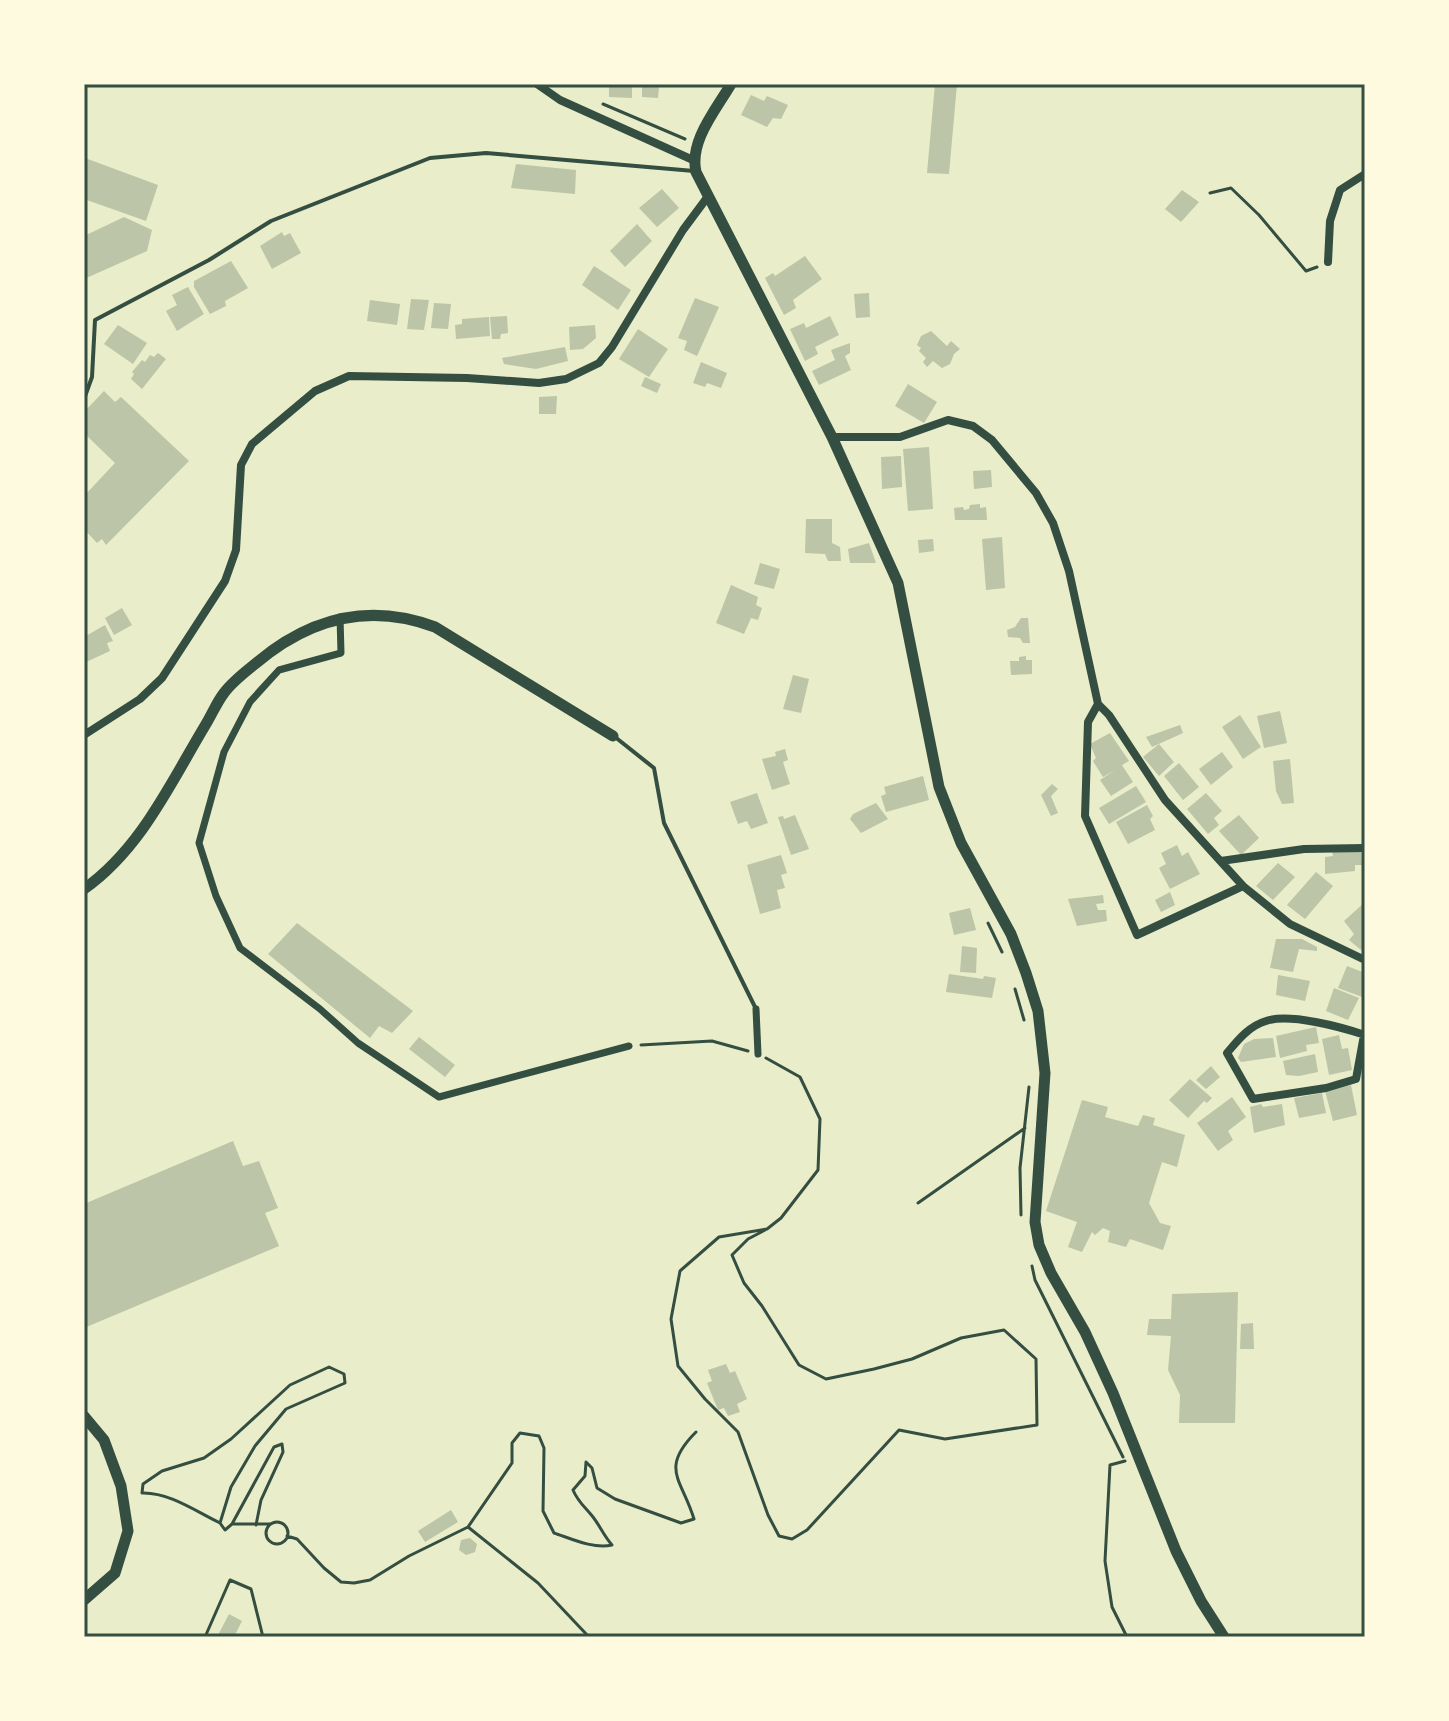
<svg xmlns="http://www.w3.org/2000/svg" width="1449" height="1721" font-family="'Libre Baskerville',serif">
  <rect width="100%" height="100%" fill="#e9edc9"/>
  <path fill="#bcc5a7" d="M609,84h23v14l-23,-1z
    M642,84h27v3h-10l-1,11 -16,-1z
    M935,84h22l-8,90 -22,-1z
    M751,95l13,6 3,-5 21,9 -7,14 -8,-1 -6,9 -26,-12z
    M85,158l73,27 -12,36 -62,-22z
    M516,164l60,6 -1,24 -64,-6z
    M662,189l17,19 -22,19 -18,-19z
    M1182,190l17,12 -18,20 -16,-13z
    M124,217l28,13 -5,21 -63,28v-43z
    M637,224l15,17 -27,26 -15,-16z
    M282,232l2,4 6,-3 11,20 -29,16 -12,-23z
    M805,256l17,23 -29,21 3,8 -12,7 -19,-37 8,-5 2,3z
    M231,261l17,27 -23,13 1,5 -16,8 -16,-27v-6z
    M594,266l37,24 -13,20 -36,-25z
    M188,287l16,27 -27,17 -11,-20 11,-6 -5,-10z
    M869,293l1,24 -14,1 -2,-24z
    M695,298l24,9 -22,49 -13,-6 3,-9 -9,-3z
    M411,299l18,1 -5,30 -17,-1z
    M370,300l30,4 -3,21 -30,-4z
    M434,303l17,1 -3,25 -17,-1z
    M507,316l1,17 -7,1 -1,5h-8l-2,-22z
    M830,316l9,19 -24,12 3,7 -13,7 -15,-32 14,-6 2,5z
    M489,317l1,19 -34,3 -1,-14 7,-1v-5z
    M118,325l29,18 -14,21 -29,-20z
    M595,325l1,13 -13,11 -13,1 -1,-23z
    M638,329l30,20 -19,28 -30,-18z
    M931,331l16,15 4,-5 9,8 -6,5 -4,10 -8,4 -9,-7 -6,6 -4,-5 3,-4 -7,-7 2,-3 -4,-3 4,-9z
    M850,343v10l-5,3 6,14 -32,15 -7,-14 23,-11 -4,-10z
    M565,347l3,14 -32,8 -32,-5 -2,-6z
    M158,353l8,6 -24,30 -11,-10 3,-5 -2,-2 10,-12 3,2 5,-7 4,2z
    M701,362l26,11 -6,15 -14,-5 -2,4 -12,-4z
    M645,377l16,7 -4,9 -16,-7z
    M908,384l29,18 -13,21 -29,-17z
    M104,391l11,11 6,-5 68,64 -83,84 -4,-6 -5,4 -13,-14v-33l31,-33 -28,-27 -3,3v-27z
    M557,396l-1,18h-17v-17z
    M929,447l4,62 -25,2 -5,-62z
    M901,456l1,31 -20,2 -1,-32z
    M991,470l1,17 -18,2 -1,-18z
    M980,504v4l6,-1 1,13h-32l-1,-12 9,-1 1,3 5,-1 1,-4z
    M806,519h26v24l8,4 1,14h-13l-3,-7 -20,-1z
    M1002,537l3,51 -19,2 -4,-51z
    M933,539l1,12 -15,2 -1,-13z
    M869,543l7,20h-26l-2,-14z
    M760,563l20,6 -6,20 -20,-5z
    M731,585l27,12 -2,8 6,3 -4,12 -7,-2 -7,16 -28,-11z
    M122,608l10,17 -18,10 -9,-17z
    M1021,618h7l2,25h-7l-3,-5 -12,-1 -1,-7 8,-3z
    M105,625l8,16 -6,2 3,8 -26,12v-26z
    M1026,656v4h6v14l-21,1 -1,-14h9v-4z
    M793,675l16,4 -8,34 -18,-4z
    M1280,711l7,32 -23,5 -7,-32z
    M1240,715l21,32 -18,12 -21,-32z
    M1180,725l3,8 -31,14 -6,-10z
    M1110,733l19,28 -7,4 11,17 -22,14 -11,-16 15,-10 -12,7 -10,-16 3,-3 -6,-14z
    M1159,744l15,18 -15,14 -16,-19z
    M785,749l3,11 -5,2 7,22 -18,6 -10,-31 14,-3 -1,-4z
    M1222,752l11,15 -22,18 -12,-16z
    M1290,759l4,44 -12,1 -6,-13 -3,-30z
    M1179,763l20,24 -16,13 -19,-24z
    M923,776l6,24 -43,12 -5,-16 5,-2 -2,-7z
    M1052,784l6,5 -7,7 7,17 -7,3 -10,-21z
    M1136,786l10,16 -37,22 -10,-16z
    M757,793l11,30 -17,6 -4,-8 -9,3 -8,-22z
    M1206,793l16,18 -8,7 5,7 -11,9 -21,-25z
    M876,803l12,16 -27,14 -11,-14 3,-5z
    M1147,805l6,11 -3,3 5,11 -27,14 -12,-22z
    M795,815l14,34 -18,6 -13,-38 5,-1 1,3z
    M1239,815l20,23 -18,17 -22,-24z
    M1177,845l5,11 6,-4 12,22 -30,15 -11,-21 7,-4 -5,-11z
    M1361,850l1,15h-7v6l-30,3v-17l8,-1 -1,-5z
    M781,855l6,18 -6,2 4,13 -8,2 4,18 -21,6 -13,-49z
    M1278,863l17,14 -22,23 -17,-14z
    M1316,872l17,14 -28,33 -18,-14z
    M1170,892l5,13 -14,7 -6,-12z
    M1103,895l1,8 -8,1 2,6h8l1,11 -30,5 -9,-27z
    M1365,902v43l-4,5 -12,-10 5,-6 -10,-13z
    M970,908l6,22 -22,5 -5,-22z
    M297,923l116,88 -21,22 -13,-7 -9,12 -102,-84z
    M1276,939h26l15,8v4l-18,-2 -6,23 -23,-4z
    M962,946l15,2 -1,25 -16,-1z
    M1347,966l18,7v25l-27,-10z
    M949,974l34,5 1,-3 12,2 -4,20 -46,-6z
    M1278,975l32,6 -5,20 -29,-6z
    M1334,988l25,10 -11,22 -22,-9z
    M1316,1027l3,16 -13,2 1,6 -27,7 -4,-22z
    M1339,1035l3,14 6,-1 4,22 -23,5 -7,-36z
    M419,1037l36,28 -10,12 -36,-28z
    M1273,1038l3,19 -35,5 -3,-4 6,-14 10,-5z
    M1315,1054l3,18 -19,4 -13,-1 -3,-14z
    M1211,1066l9,11 -14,12 -10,-9z
    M1190,1079l22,19 -5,5 -3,-2 -16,17 -19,-18z
    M1351,1085l6,30 -24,6 -8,-30z
    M1322,1093l4,20 -27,5 -5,-20z
    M1232,1097l14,20 -18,14 5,9 -15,11 -21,-28z
    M1082,1100l26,7 -3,10 33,9 5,-11 12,3 -2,7 32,10 -8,32 -15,-5 -13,41 11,20 11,3 -8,24 -33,-11 -4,8 -18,-5 2,-11 -7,-3 -8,7 -3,-3 -10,20 -14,-5 9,-25 -31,-11z
    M1261,1104l2,3 19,-3 3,21 -31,8 -4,-26z
    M233,1141l10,25 16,-5 19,47 -13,5 14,33 -195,82v-124z
    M1238,1292l-3,131h-56l1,-28 -12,-25 3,-34 -24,-1 2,-16h22l1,-25z
    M1253,1323l1,26h-14l1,-25z
    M726,1364l4,9 5,-2 12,28 -10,5 3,8 -12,4 -4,-8 -6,2 -11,-27 5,-2 -4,-11z
    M451,1510l7,12 -33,20 -7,-11z
    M470,1538l7,6 -2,8 -9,3 -7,-5 2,-10z
    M229,1614l13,7 -8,16h-17z"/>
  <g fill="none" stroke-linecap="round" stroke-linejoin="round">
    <path stroke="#344e41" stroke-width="3" d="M603,104l82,35
      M1210,193l21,-5 28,27 47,56 11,-4
      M988,923l14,29
      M1015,989l9,31
      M641,1045l71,-4 36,10
      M766,1058l34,19 20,42 -2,51 -37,48 -14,11 -48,8 -39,34 -9,48 7,47 27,33 33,33 30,83 11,21 13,3 15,-9 92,-100 46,9 92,-14 -1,-66 -32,-29 -43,8 -49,21 -38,10 -48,10 -27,-14 -37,-59 -18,-23 -12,-28 16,-16 19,-10
      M918,1203l107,-75
      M1021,1215l-1,-47 9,-81
      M1032,1266l3,14 88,177
      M1125,1461l-15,4 -5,96 7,46 15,30
      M266 1533a11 11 0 1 1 22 0a11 11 0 1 1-22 0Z
      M220,1523l11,-36 24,-41 31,-37 59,-26 -1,-9 -15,-7 -39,18 -59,54 -27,19 -42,13 -19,13 -1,9c27,-1 55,19 78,30l5,7 7,-6h38
      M232,1524l42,-77 8,-3 1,8 -22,48 -5,25
      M468,1527l44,-64v-20l8,-10 19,3 5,12 -1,63 11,22c18,6 39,16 58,12 -8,-9 -12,-19 -19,-28 -8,-10 -15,-15 -20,-27l12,-14 1,-14 6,6 5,20 18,11 66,24 13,-4c-12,-40 -35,-50 2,-87
      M287,1536l10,3 27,29 17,14 13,1 16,-3 39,-24 59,-29 70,56 51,54
      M205,1637l25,-57 21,9 12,48"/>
    <path stroke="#344e41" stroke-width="4" d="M84,399l8,-22 3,-57 114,-60 62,-39 159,-63 56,-5 208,18
      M615,737l39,31 10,55 92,186"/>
    <path stroke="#344e41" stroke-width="7" d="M340,617l1,36 -62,17 -29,32 -26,50 -25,91 17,53 24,52 80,61 38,34 81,54 190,-51
      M756,1009l2,45"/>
    <path stroke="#344e41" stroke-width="8" d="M537,84l23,16 133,60
      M1328,262l2,-41 10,-31 25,-16
      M832,437h68l48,-17 25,6 19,14 44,53 17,30 16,48 29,133 11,11 56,85 78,86 47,38 75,36
      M1098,704l-10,18 -3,94 52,119 106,-49
      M84,735l56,-36 22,-21 63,-97 11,-31 5,-85 11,-21 63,-53 34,-15 118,2 72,5 27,-4 33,-16 13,-16 71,-117 26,-35
      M1221,861l83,-12 61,-1
      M1364,1035l-8,44 -30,9 -73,11 -26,-46c11,-13 22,-27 39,-32 24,-8 75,6 99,14"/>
    <path stroke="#344e41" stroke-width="11" d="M731,84c-15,26 -42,57 -35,88l136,265 66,146 41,204 22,56 50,91 15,39 12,38 7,62 -10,149 4,23 12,28 34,59 28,61 63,158 25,50 23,36
      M84,889c57,-40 87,-107 122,-165 6,-10 11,-22 18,-31 8,-11 21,-21 31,-29 54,-46 113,-62 180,-37l178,109
      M84,1416l20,24 17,46 7,45 -13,42 -31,27"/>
  </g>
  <rect width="1449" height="1721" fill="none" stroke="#fefae0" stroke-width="172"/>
  <rect x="86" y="86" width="1277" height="1549" fill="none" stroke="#344e41" stroke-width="3"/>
</svg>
